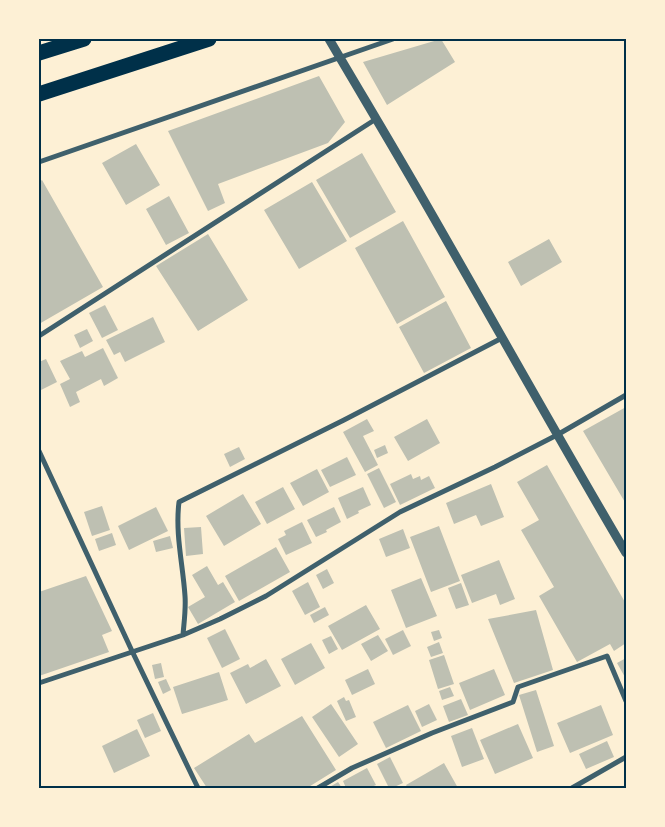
<svg xmlns="http://www.w3.org/2000/svg" width="665" height="827" font-family="Spectral,serif">
  <rect width="100%" height="100%" fill="#fdf0d5"/>
  <path fill="#bec0b2" d="M441,39l14,23 -68,43 -24,-43z
    M319,76l26,46 -17,21 -110,41 7,19 -17,8 -40,-80z
    M136,144l24,41 -34,20 -24,-42z
    M362,153l34,59 -46,26 -34,-58z
    M42,180l61,107 -64,37v-142z
    M312,182l35,59 -48,28 -35,-59z
    M169,196l20,37 -23,12 -20,-36z
    M403,221l42,76 -48,27 -42,-76z
    M208,234l40,66 -50,31 -42,-65z
    M549,239l13,23 -41,24 -13,-24z
    M446,301l25,47 -47,25 -25,-46z
    M105,305l13,25 -16,8 -13,-25z
    M153,317l12,25 -40,20 -5,-10 -6,3 -8,-15z
    M87,329l6,12 -13,7 -6,-13z
    M103,348l15,30 -14,8 -3,-7 -25,13 4,10 -10,5 -10,-23 10,-5 -10,-18 22,-10 3,6z
    M46,359l11,23 -18,9v-29z
    M626,407v97l-43,-73z
    M367,419l7,12 -11,5 15,29 -13,7 -22,-40z
    M427,419l13,24 -32,18 -14,-24z
    M385,445l3,8 -11,5 -3,-8z
    M239,447l6,12 -15,8 -6,-13z
    M347,457l9,18 -26,12 -9,-17z
    M547,465l79,139v39l-12,8 -4,-7 -33,18 -38,-66 15,-9 -33,-57 18,-10 -22,-38z
    M379,468l17,34 -12,6 -17,-34z
    M317,469l12,23 -26,14 -13,-23z
    M411,474l2,5 7,-3 1,4 8,-4 6,12 -35,17 -10,-21z
    M491,484l13,33 -23,9 -5,-11 -22,9 -8,-21z
    M283,487l12,22 -28,15 -12,-22z
    M363,487l8,18 -13,6 1,2 -12,6 -9,-21z
    M243,494l18,30 -37,22 -18,-30z
    M102,506l8,24 -18,6 -8,-24z
    M156,507l12,24 -39,19 -11,-24z
    M334,507l7,15 -15,8 1,2 -11,5 -9,-17z
    M302,522l10,21 -26,12 -8,-16 8,-4 -2,-4z
    M439,526l21,55 -29,11 -21,-55z
    M201,527l2,27 -17,2 -2,-28z
    M403,529l7,19 -24,9 -7,-18z
    M112,533l4,12 -17,6 -4,-12z
    M170,536l3,12 -17,4 -3,-11z
    M276,547l14,25 -51,29 -14,-25z
    M499,560l16,39 -15,6 -4,-11 -24,9 -11,-28z
    M207,566l11,19 5,-3 12,20 -37,22 -10,-17 17,-10 -13,-22z
    M327,569l7,14 -11,6 -7,-14z
    M86,576l26,55 -10,4 7,17 -70,24v-84z
    M421,578l16,38 -31,12 -15,-38z
    M308,582l12,25 -15,8 -13,-24z
    M461,583l8,22 -13,4 -8,-21z
    M366,605l14,24 -38,21 -14,-24z
    M325,607l4,8 -15,8 -4,-8z
    M536,610l17,60 -39,13 -26,-64z
    M225,629l15,30 -18,9 -15,-30z
    M403,630l8,16 -18,9 -8,-16z
    M439,630l3,8 -8,3 -3,-9z
    M378,635l10,16 -17,10 -10,-17z
    M331,636l7,13 -9,5 -7,-14z
    M439,642l4,11 -12,4 -4,-10z
    M311,643l14,25 -30,17 -14,-26z
    M444,655l10,29 -16,5 -9,-29z
    M626,658v21l-9,-16z
    M266,659l15,27 -35,18 -16,-31 18,-9 2,4z
    M161,663l3,14 -9,2 -3,-14z
    M368,669l7,15 -23,11 -7,-15z
    M494,669l11,26 -35,15 -11,-27z
    M219,672l9,28 -46,14 -9,-27z
    M166,679l5,11 -8,4 -5,-12z
    M450,687l4,9 -12,4 -3,-9z
    M536,690l18,56 -17,6 -18,-57z
    M344,697l2,4 3,-1 7,17 -10,4 -9,-20z
    M461,699l7,16 -19,7 -6,-16z
    M331,704l27,40 -19,13 -27,-40z
    M429,704l8,16 -15,7 -7,-16z
    M408,705l13,26 -35,17 -13,-26z
    M601,705l12,30 -43,18 -13,-30z
    M153,713l8,18 -16,7 -8,-18z
    M302,716l34,54 -29,18h-100l-13,-20 55,-34 6,9z
    M518,724l15,34 -38,16 -15,-34z
    M472,728l12,31 -22,8 -11,-31z
    M137,729l13,27 -36,17 -12,-27z
    M607,741l7,16 -28,12 -7,-15z
    M390,757l13,26 -11,5h-3l-12,-24z
    M444,763l14,25h-50l-2,-3z
    M367,768l9,17 -7,3h-23l-3,-7z
    M338,782l4,6h-14z"/>
  <g fill="none" stroke-linecap="round" stroke-linejoin="round">
    <path stroke="#3f606c" stroke-width="5" d="M39,162l354,-123
      M39,336l337,-217
      M39,451l93,200 66,137
      M183,635c1,-13 3,-26 2,-39 -2,-31 -10,-62 -6,-94l165,-82 158,-82
      M39,683l144,-48 37,-16 46,-23 134,-84 95,-45 62,-32 69,-40
      M318,788l34,-20 80,-35 81,-31 5,-15 89,-31 19,45
      M572,788l54,-31"/>
    <path stroke="#3f606c" stroke-width="9" d="M329,39c31,53 63,106 94,160 68,118 134,237 203,354"/>
    <path stroke="#003049" stroke-width="15" d="M39,53l45,-14
      M39,94l170,-55"/>
  </g>
  <rect width="665" height="827" fill="none" stroke="#fdf0d5" stroke-width="80"/>
  <rect x="40" y="40" width="585" height="747" fill="none" stroke="#003049" stroke-width="2"/>
</svg>
